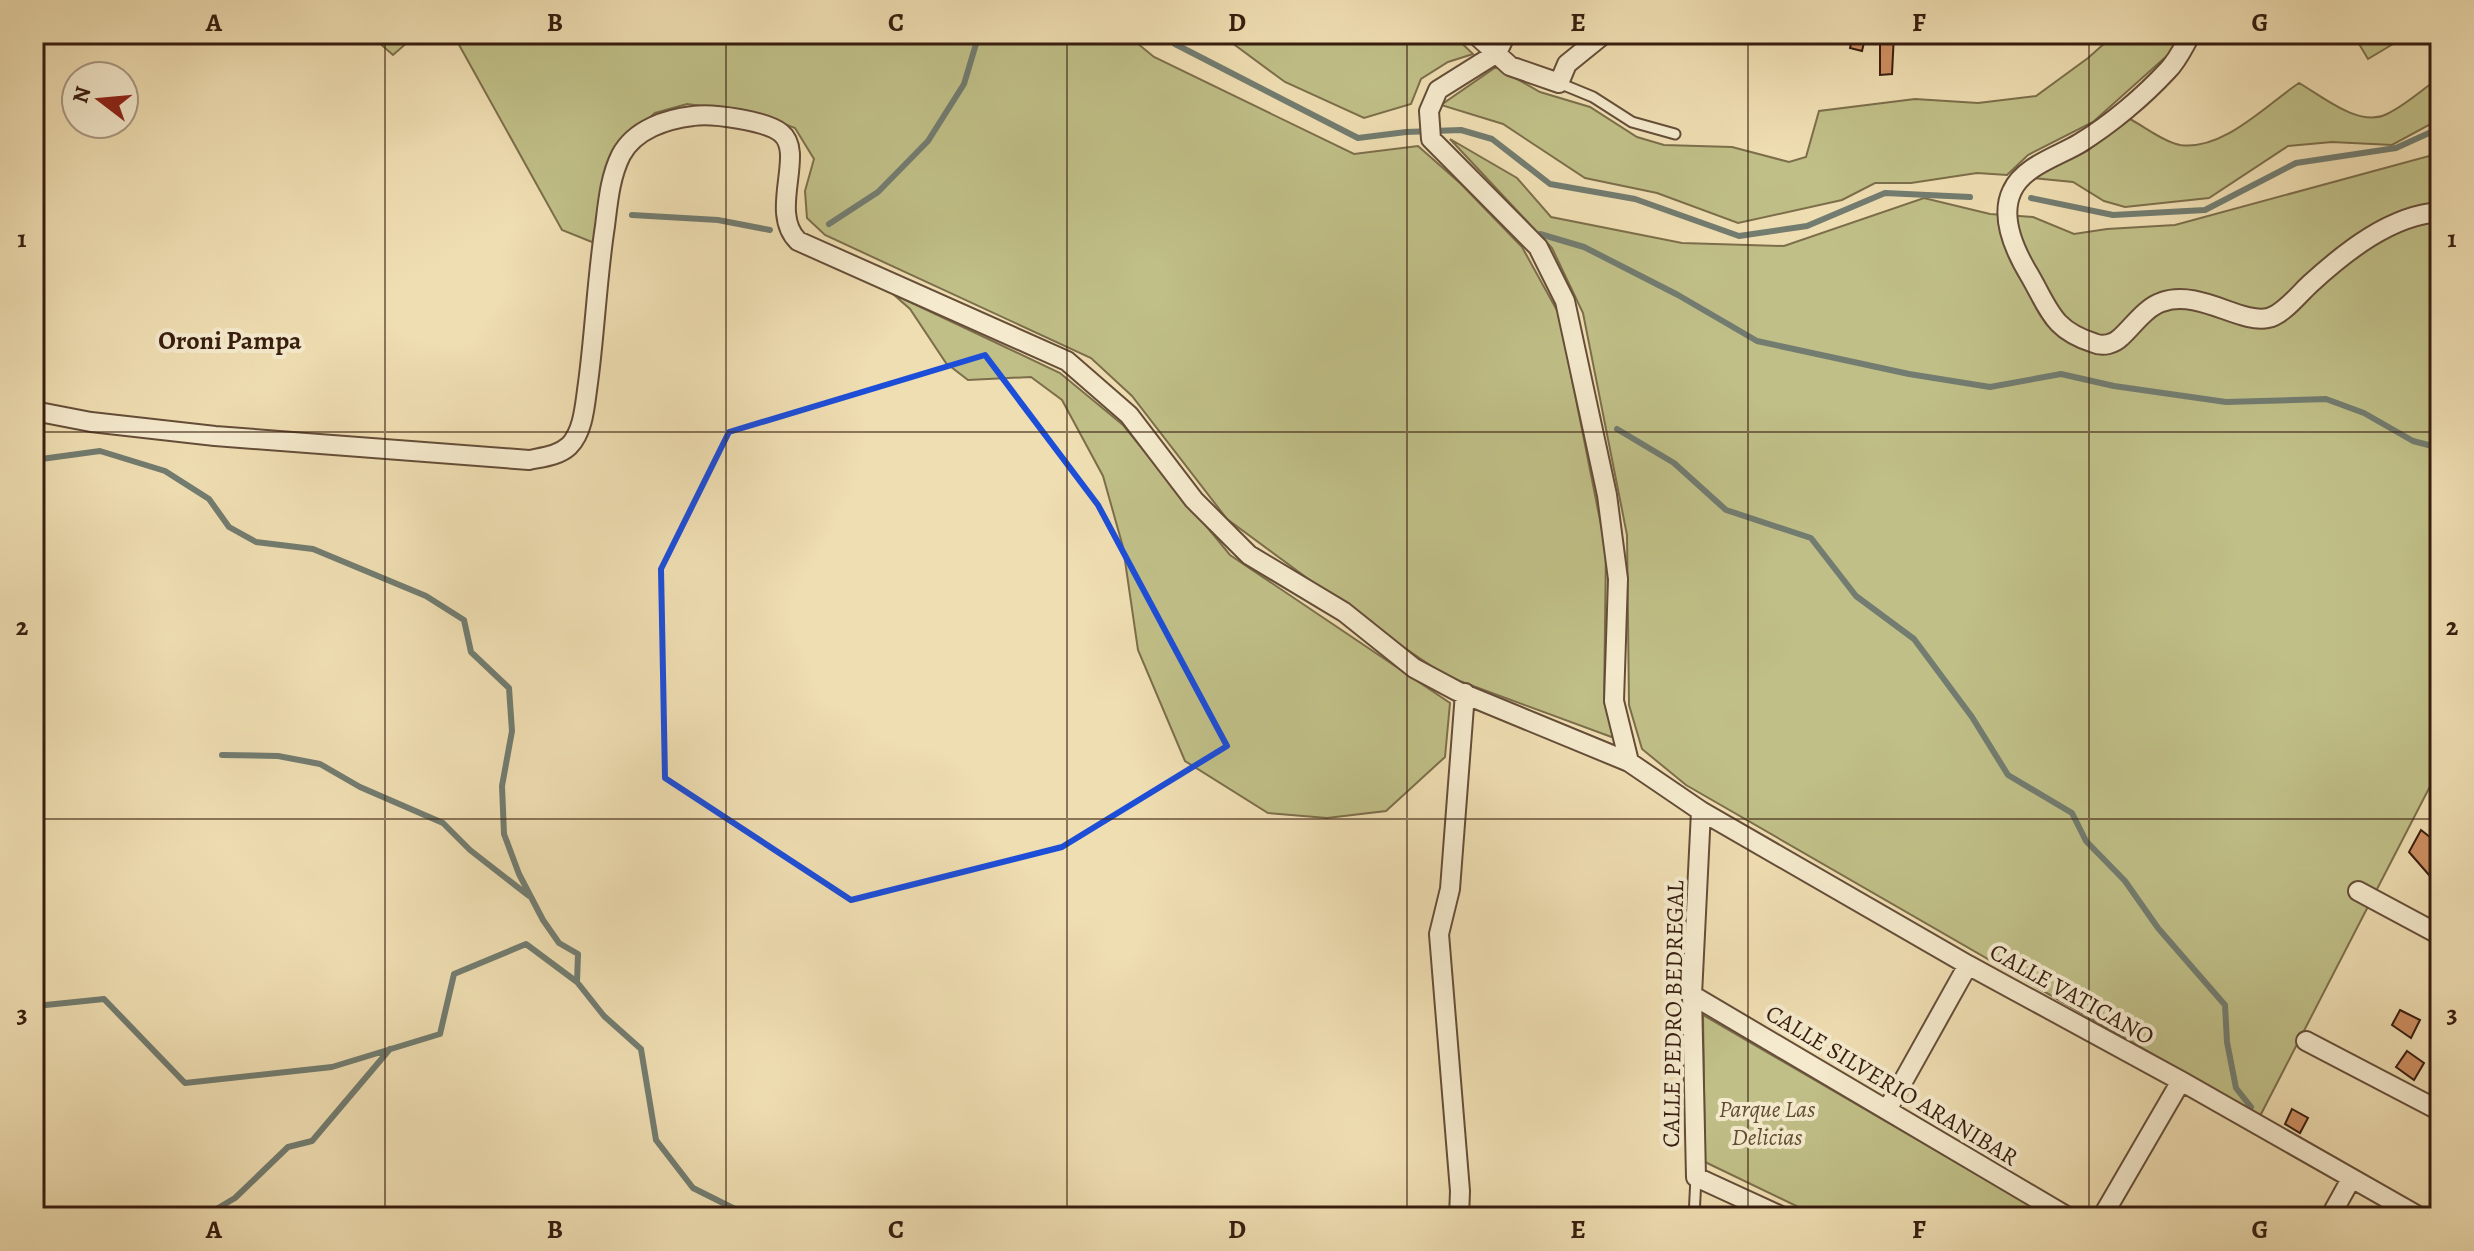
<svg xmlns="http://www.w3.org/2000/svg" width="2474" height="1251" font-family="Alegreya,serif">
  <rect width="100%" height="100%" fill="#efdeb2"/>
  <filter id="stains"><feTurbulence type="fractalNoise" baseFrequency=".0025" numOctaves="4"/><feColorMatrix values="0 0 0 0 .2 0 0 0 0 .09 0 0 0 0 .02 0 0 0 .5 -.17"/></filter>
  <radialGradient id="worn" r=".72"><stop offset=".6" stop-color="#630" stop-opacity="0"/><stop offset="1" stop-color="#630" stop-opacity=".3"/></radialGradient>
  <path fill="#c0bf87" stroke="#7c6e4b" stroke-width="2" d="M369,34h48l-24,21z
    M453,34h673l28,23 200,97 64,-8 43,38 61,63 37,67 47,236 -2,152 13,37 -171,-63 -78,-53 -141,-104 -95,-123 -41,-38 -266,-123 -18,-17 -2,-27 9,-32 -19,-31 -40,-15 -68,-9 -32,9 -35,30 -18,103 -40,-16z
    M1220,34h232l21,20 -25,8 -27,17 -10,25 -47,14 -79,-36z
    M2115,34h64l-10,20 -76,68 -65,33 -21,20 -30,-2 -66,10h-36l-33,17 -104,23 -81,-30 -72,-15 -82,-54 -62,-19 55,-38 44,25 50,15 47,30 27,8 68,2 57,15 17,-5 13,-46 96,-12 63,4 58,-7 52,-38z
    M2353,34h55v1l-40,24z
    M2440,77v42l-48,26 -60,-3 -44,4 -79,52 -84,9 -21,-6 -31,-19 -40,-4 54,-27 43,-32c15,8 34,23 50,26 43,6 86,-40 119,-62 23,13 60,45 88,31 19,-9 36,-25 53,-37z
    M1450,139l67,39 34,39 131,26 102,3 140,-48 66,16 43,3 41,17 33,-5 68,-4 265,-72v614l-180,349 -574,-331 -44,-36 -13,-44 -2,-170 -44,-222 -31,-65z
    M893,294l167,79 63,52 107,130 220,148 -5,54 -59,54 -59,7 -59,-5 -83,-52 -47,-111 -15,-103 -20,-71 -41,-76 -31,-23 -63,3 -22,-17 -36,-54z
    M1703,1015l347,202h-231l-114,-55z"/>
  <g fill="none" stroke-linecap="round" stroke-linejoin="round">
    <path stroke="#727c70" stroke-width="6" d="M1164,34l11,10 183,94 48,-6 55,-2 31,9 58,45 85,15 104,37 68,-10 78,-33 85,4
      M2031,198l82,17 92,-5 91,-47 100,-15 44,-20
      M632,215l86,5 52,10
      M829,224l49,-32 50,-51 36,-57 15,-50
      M1540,234l44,13 94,48 79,46 152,33 81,13 71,-13 53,12 112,16 100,-3 38,14 49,28 27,7
      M1617,429l57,34 52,47 85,28 45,58 58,43 58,78 36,58 64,38 14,28 39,40 33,47 67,77 2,37 9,46 15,19
      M34,460l66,-9 65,20 44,28 20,28 27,15 57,7 113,47 38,24 7,32 38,36 3,43 -10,55 2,48 15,40 24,46 16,23 19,11 -1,28
      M222,755l56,1 42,8 40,23 83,36 27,27 59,46
      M34,1004l2,2 68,-7 81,84 147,-16 108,-33 14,-60 72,-30 51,38 27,34 37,33 15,91 37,48 58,29
      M203,1217l32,-19 53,-51 24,-6 78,-92"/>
  </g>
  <path fill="#ce8f62" stroke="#371d0f" stroke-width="2" d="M1853,34h13l-4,17 -12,-3z
    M1880,34h14l-2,40 -12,1z
    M2421,830l19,15v11l-11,19 -20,-23z
    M2400,1010l20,10 -9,18 -19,-13z
    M2407,1051l17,12 -10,17 -18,-13z
    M2292,1109l16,9 -8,15 -15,-9z"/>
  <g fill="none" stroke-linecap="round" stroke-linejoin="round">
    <defs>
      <path id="service" d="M1559,83l34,14 39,25 43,12
        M1694,1217l2,-40"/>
      <path id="minor" d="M1475,34l35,32 49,17 8,-19 37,-30
        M1506,34l-9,19 -59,37 -9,21 2,28 107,108 27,54 42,194 11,84 -4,122 15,61
        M2191,34c-7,12 -13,26 -23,36 -24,26 -57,54 -88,73 -21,13 -57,23 -68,48 -13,27 4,62 18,85 20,35 23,54 64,67 9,4 20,1 27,-6 12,-11 25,-30 41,-35 37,-13 78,22 106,16 15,-3 31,-24 42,-34 35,-32 81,-69 130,-72
        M34,411l57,11 124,14 314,24c14,-3 29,-4 40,-14 15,-15 16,-43 19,-63 7,-52 9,-105 17,-157 3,-24 5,-49 16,-71 14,-26 46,-36 72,-39 19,-3 74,5 88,17 25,20 -13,79 17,108l269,120 62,54 65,85 55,55 95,57 70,56 43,23 172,71 72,49 267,154 213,116 239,136
        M1701,811l-9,184 4,182 87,40
        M2358,891l82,44
        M1692,995l376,222
        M2306,1041l134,70
        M1887,1110l81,-145
        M1459,1217l1,-26 -21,-257 11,-45 15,-196
        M2102,1217l79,-136
        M2330,1217l21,-38"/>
    </defs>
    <use href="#service" stroke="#654d38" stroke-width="13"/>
    <use href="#minor" stroke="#654d38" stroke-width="22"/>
    <use href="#service" stroke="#f5eacd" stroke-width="9"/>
    <use href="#minor" stroke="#f5eacd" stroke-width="18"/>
  </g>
  <path fill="none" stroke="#1d4ed8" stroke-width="6" stroke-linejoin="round" d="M985,355l113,150 129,241 -165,101 -211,53 -186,-122 -4,-209 68,-137z"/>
  <path fill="none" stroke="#371d0f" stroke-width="2" stroke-opacity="0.55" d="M385,34v1183M726,34v1183M1067,34v1183M1407,34v1183M1748,34v1183M2089,34v1183M34,432h2406M34,819h2406"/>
  <g text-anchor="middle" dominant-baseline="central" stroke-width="8" stroke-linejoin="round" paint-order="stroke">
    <g font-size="24" fill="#371d0f" stroke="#f5eacd">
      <text transform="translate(2072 994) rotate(29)">CALLE VATICANO</text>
      <text transform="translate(1673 1014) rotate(-89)">CALLE PEDRO BEDREGAL</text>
      <text transform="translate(1892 1085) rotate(31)">CALLE SILVERIO ARANIBAR</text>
    </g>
    <g font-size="24" font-style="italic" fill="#604e33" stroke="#f5eacd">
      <text x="1767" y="1109">Parque Las<tspan x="1767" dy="28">Delicias</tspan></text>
    </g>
    <g font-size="26" font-weight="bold" fill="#371d0f" stroke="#f5eacd">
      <text x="230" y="340">Oroni Pampa</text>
    </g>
  </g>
  <rect width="2474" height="1251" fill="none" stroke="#efdeb2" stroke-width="88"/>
  <g transform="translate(100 100) rotate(286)"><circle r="38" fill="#f5eacd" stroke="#a99881" stroke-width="2"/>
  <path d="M0-6L14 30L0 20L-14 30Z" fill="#8f2418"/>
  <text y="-12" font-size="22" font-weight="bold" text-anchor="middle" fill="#371d0f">N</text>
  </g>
  <rect x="44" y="44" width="2386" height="1163" fill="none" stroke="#371d0f" stroke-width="3"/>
  <g font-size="26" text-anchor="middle" font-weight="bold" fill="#371d0f">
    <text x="214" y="31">A</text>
    <text x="555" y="31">B</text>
    <text x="896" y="31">C</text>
    <text x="1237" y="31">D</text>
    <text x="1578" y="31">E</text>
    <text x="1919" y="31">F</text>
    <text x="2260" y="31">G</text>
    <text x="22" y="247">1</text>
    <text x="2452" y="247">1</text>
    <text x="22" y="635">2</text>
    <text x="2452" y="635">2</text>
    <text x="22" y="1022">3</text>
    <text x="2452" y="1022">3</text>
    <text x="214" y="1238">A</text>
    <text x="555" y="1238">B</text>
    <text x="896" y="1238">C</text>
    <text x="1237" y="1238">D</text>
    <text x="1578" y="1238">E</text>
    <text x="1919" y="1238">F</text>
    <text x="2260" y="1238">G</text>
  </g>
  <rect width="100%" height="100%" filter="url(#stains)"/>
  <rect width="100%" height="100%" fill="url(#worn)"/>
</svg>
